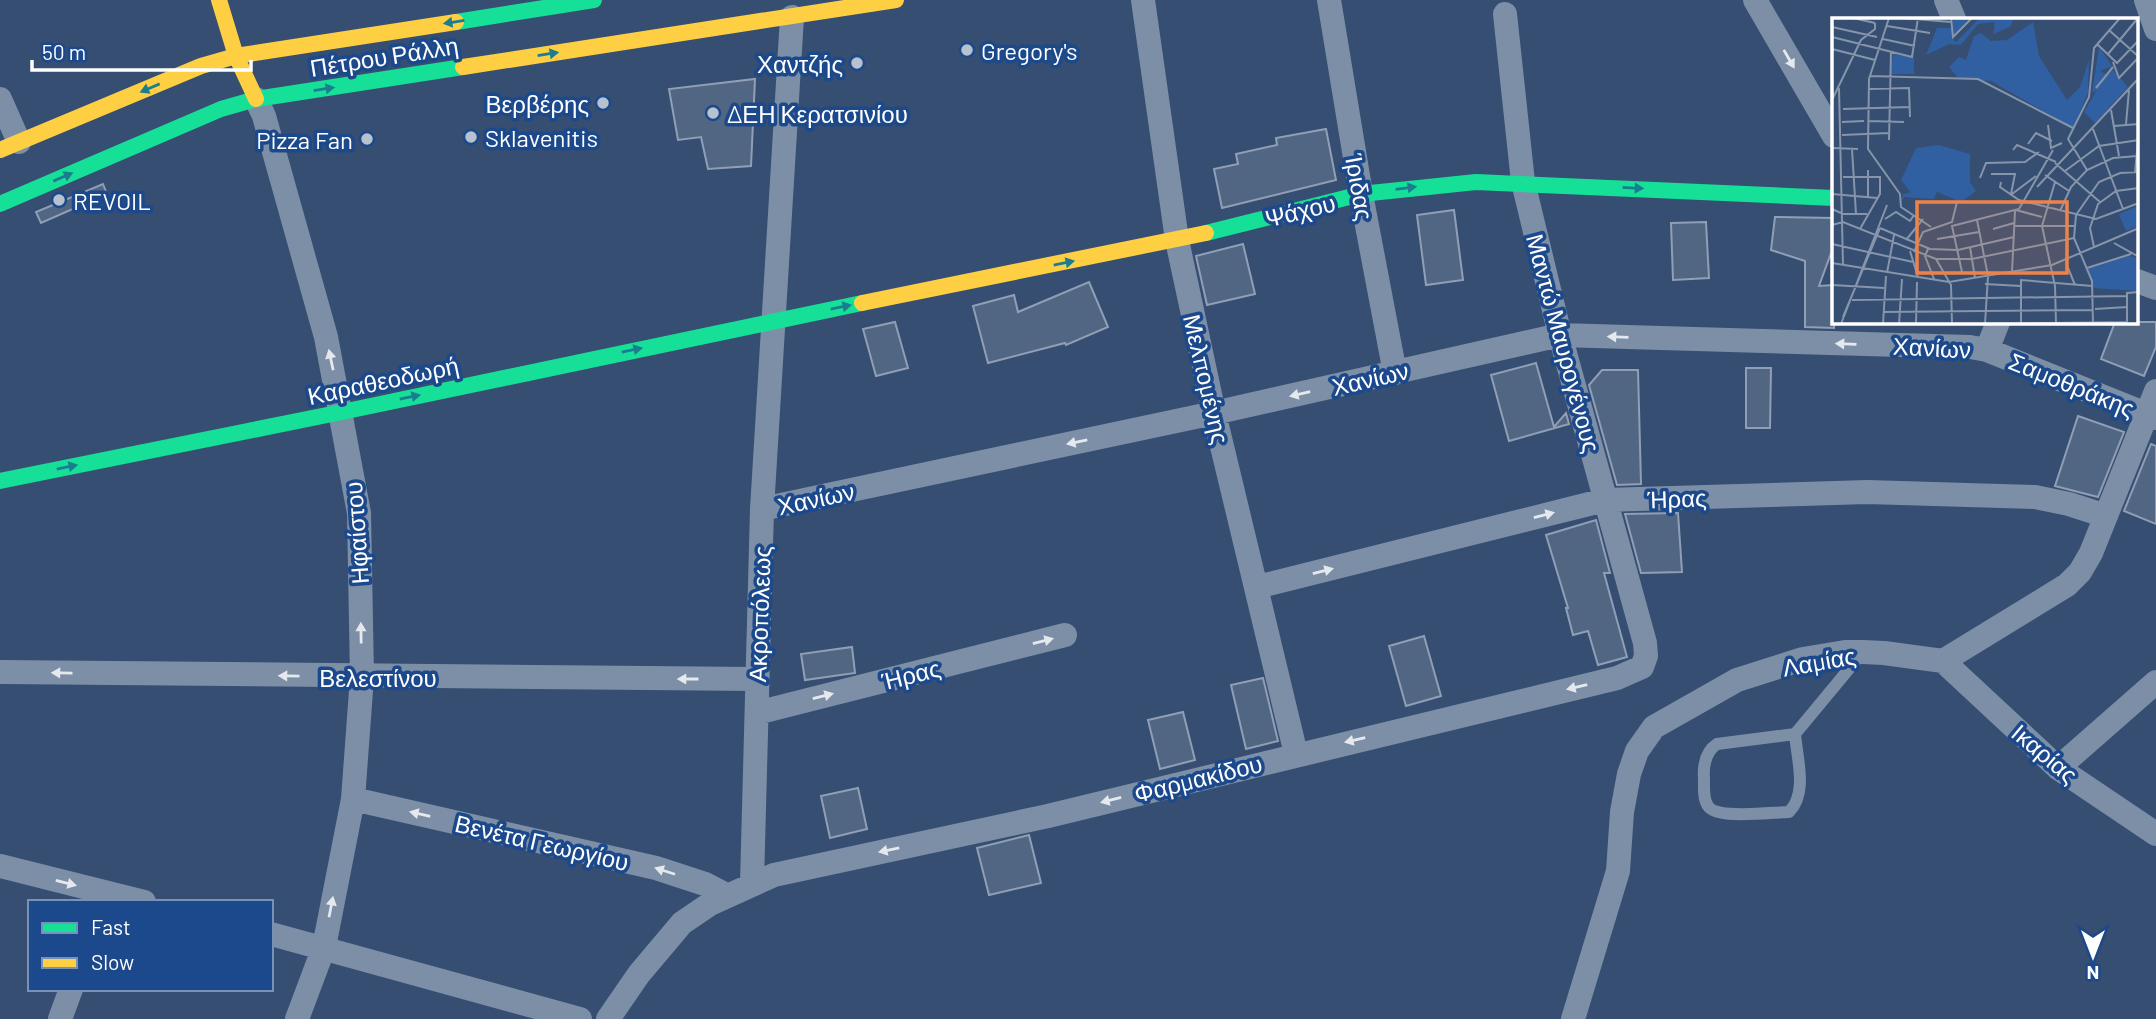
<svg xmlns="http://www.w3.org/2000/svg" width="2156" height="1019" font-family="Barlow,sans-serif">
  <rect width="100%" height="100%" fill="#354e72"/>
  <path fill="#516682" stroke="#909fb5" stroke-width="2" d="M755,79l-4,87 -43,3 -7,-32 -23,3 -9,-51z
    M1326,129l10,51 -114,28 -8,-39 24,-5 -2,-10 41,-9 -1,-7z
    M103,184l4,10 -66,29 -5,-11z
    M1454,210l9,70 -37,5 -9,-70z
    M1775,217l59,1v27l-15,41 15,-1v43l-29,-1v-66l-34,-11z
    M1706,222l3,56 -36,2 -2,-57z
    M1243,244l12,50 -48,11 -11,-49z
    M1089,282l19,45 -42,18 -1,-2 -77,20 -15,-57 41,-11 4,17z
    M895,322l13,46 -32,8 -13,-47z
    M2115,322h41v25l-12,29 -43,-17z
    M1536,363l18,64 12,-14 3,11 -60,17 -18,-66z
    M1746,368h25l-1,60h-24z
    M1602,370h36l3,114 -24,1 -28,-100z
    M2078,416l46,16 -26,65 -43,-11z
    M2151,444l5,2v78l-32,-13z
    M1678,513l4,59 -41,1 -16,-59z
    M1596,520l14,53h-6l23,84 -29,8 -10,-34 -15,4 -7,-27h2l-22,-73z
    M1424,636l17,60 -35,10 -17,-60z
    M852,647l3,26 -50,7 -4,-26z
    M1263,678l15,63 -32,8 -15,-64z
    M1183,712l12,48 -35,9 -12,-49z
    M858,788l9,41 -37,9 -9,-42z
    M1029,835l12,48 -52,12 -12,-47z"/>
  <g fill="none" stroke-linecap="round" stroke-linejoin="round">
    <path stroke="#7c8fa7" stroke-width="12" d="M1795,734c2,25 13,59 -6,78 -16,0 -73,8 -81,-6 -5,-7 -4,-19 -4,-27 -1,-14 1,-27 13,-35l78,-10 68,-82"/>
    <path stroke="#7c8fa7" stroke-width="24" d="M1143,0l34,240 37,173 82,341
      M1329,0l32,194 34,179
      M1755,0l79,136
      M1946,0l8,19
      M2146,0l10,29
      M0,99l19,43
      M256,99l8,17 62,221 33,176 3,164 -9,122 -29,148 -27,72
      M2137,281l19,7
      M1987,350l11,-28
      M762,509l452,-96 346,-78 410,12 17,3 169,68
      M1257,587l348,-87 262,-8 168,5 34,7 37,12
      M1943,661l115,107 98,66
      M0,672l756,7
      M757,713l308,-78
      M2058,768l98,-86
      M353,799l303,69 49,16 23,12
      M0,866l144,36
      M752,883l10,-374 30,-492
      M271,934l309,85
      M60,1019l11,-30
      M608,1019l31,-45 43,-51 28,-19 64,-29 274,-59 569,-138 25,-11 4,-11 -1,-13 -85,-308 -37,-153 -18,-168
      M1573,1019l45,-148 4,-59 7,-38 8,-23 17,-24 83,-47 66,-21 42,-7h18l21,1 59,8 124,-76 13,-13 11,-19 65,-162"/>
    <path stroke="#16e098" stroke-width="16" d="M456,22l138,-22
      M0,204l221,-95 35,-10 207,-32
      M1206,233l155,-39 115,-12 358,16
      M0,481l342,-69 520,-109"/>
    <path stroke="#ffcf43" stroke-width="16" d="M219,0l17,56 20,43
      M463,67l433,-67
      M0,150l201,-84 35,-10 220,-34
      M862,303l344,-70"/>
  </g>
  <defs><path id="oneway-solid" d="M-6-.8H1V-3.2L6.5 0L1 3.2V.8H-6Z" transform="scale(1.75)"/></defs>
  <g fill="#1a7e90">
    <use href="#oneway-solid" transform="translate(454 22) rotate(171)"/>
    <use href="#oneway-solid" transform="translate(548 54) rotate(-9)"/>
    <use href="#oneway-solid" transform="translate(150 88) rotate(157)"/>
    <use href="#oneway-solid" transform="translate(324 89) rotate(-9)"/>
    <use href="#oneway-solid" transform="translate(63 177) rotate(-23)"/>
    <use href="#oneway-solid" transform="translate(1406 188) rotate(-7)"/>
    <use href="#oneway-solid" transform="translate(1633 188) rotate(3)"/>
    <use href="#oneway-solid" transform="translate(1064 263) rotate(-11)"/>
    <use href="#oneway-solid" transform="translate(841 307) rotate(-11)"/>
    <use href="#oneway-solid" transform="translate(632 350) rotate(-12)"/>
    <use href="#oneway-solid" transform="translate(410 397) rotate(-12)"/>
    <use href="#oneway-solid" transform="translate(67 467) rotate(-11)"/>
  </g>
  <g fill="#e5e9ed">
    <use href="#oneway-solid" transform="translate(1789 59) rotate(60)"/>
    <use href="#oneway-solid" transform="translate(1618 337) rotate(-178)"/>
    <use href="#oneway-solid" transform="translate(1846 344) rotate(-178)"/>
    <use href="#oneway-solid" transform="translate(331 360) rotate(-102)"/>
    <use href="#oneway-solid" transform="translate(1300 394) rotate(167)"/>
    <use href="#oneway-solid" transform="translate(1077 442) rotate(168)"/>
    <use href="#oneway-solid" transform="translate(1544 515) rotate(-14)"/>
    <use href="#oneway-solid" transform="translate(1323 571) rotate(-14)"/>
    <use href="#oneway-solid" transform="translate(361 633) rotate(-91)"/>
    <use href="#oneway-solid" transform="translate(1043 641) rotate(-14)"/>
    <use href="#oneway-solid" transform="translate(62 673) rotate(-179)"/>
    <use href="#oneway-solid" transform="translate(289 676) rotate(-179)"/>
    <use href="#oneway-solid" transform="translate(688 679) rotate(-180)"/>
    <use href="#oneway-solid" transform="translate(1577 687) rotate(167)"/>
    <use href="#oneway-solid" transform="translate(823 696) rotate(-14)"/>
    <use href="#oneway-solid" transform="translate(1355 740) rotate(167)"/>
    <use href="#oneway-solid" transform="translate(1111 800) rotate(166)"/>
    <use href="#oneway-solid" transform="translate(420 814) rotate(-167)"/>
    <use href="#oneway-solid" transform="translate(889 850) rotate(168)"/>
    <use href="#oneway-solid" transform="translate(665 871) rotate(-162)"/>
    <use href="#oneway-solid" transform="translate(66 883) rotate(14)"/>
    <use href="#oneway-solid" transform="translate(331 907) rotate(-79)"/>
  </g>
  <g fill="#b8c1ce" stroke="#1c498b" stroke-width="2.5">
    <circle cx="967" cy="50" r="7"/>
    <circle cx="857" cy="63" r="7"/>
    <circle cx="603" cy="103" r="7"/>
    <circle cx="713" cy="113" r="7"/>
    <circle cx="471" cy="137" r="7"/>
    <circle cx="367" cy="139" r="7"/>
    <circle cx="59" cy="200" r="7"/>
  </g>
  <g text-anchor="middle" dominant-baseline="central" stroke-width="7" stroke-linejoin="round" paint-order="stroke">
    <g font-size="24" fill="#fff" stroke="#1c498b" text-anchor="start">
      <text x="981" y="50">Gregory's</text>
      <text x="843" y="63" text-anchor="end">Χαντζής</text>
      <text x="589" y="103" text-anchor="end">Βερβέρης</text>
      <text x="727" y="113">ΔΕΗ Κερατσινίου</text>
      <text x="485" y="137">Sklavenitis</text>
      <text x="353" y="139" text-anchor="end">Pizza Fan</text>
      <text x="73" y="200">REVOIL</text>
    </g>
    <g font-size="24" fill="#fff" stroke="#1c498b">
      <text transform="translate(384 56) rotate(-9)">Πέτρου Ράλλη</text>
      <text transform="translate(1360 187) rotate(80)">Ίριδας</text>
      <text transform="translate(1300 210) rotate(-14)">Ψάχου</text>
      <text transform="translate(1564 343) rotate(75)">Μαντώ Μαυρογένους</text>
      <text transform="translate(1932 347) rotate(3)">Χανίων</text>
      <text transform="translate(1370 378) rotate(-13)">Χανίων</text>
      <text transform="translate(1207 379) rotate(77)">Μελπομένης</text>
      <text transform="translate(383 380) rotate(-12)">Καραθεοδωρή</text>
      <text transform="translate(2072 384) rotate(22)">Σαμοθράκης</text>
      <text transform="translate(816 498) rotate(-12)">Χανίων</text>
      <text transform="translate(1677 498) rotate(-2)">Ήρας</text>
      <text transform="translate(356 533) rotate(-94)">Ηφαίστου</text>
      <text transform="translate(759 614) rotate(-88)">Ακροπόλεως</text>
      <text transform="translate(1819 661) rotate(-10)">Λαμίας</text>
      <text transform="translate(911 674) rotate(-14)">Ήρας</text>
      <text x="378" y="677">Βελεστίνου</text>
      <text transform="translate(2045 753) rotate(40)">Ικαρίας</text>
      <text transform="translate(1198 778) rotate(-14)">Φαρμακίδου</text>
      <text transform="translate(542 842) rotate(13)">Βενέτα Γεωργίου</text>
    </g>
  </g>
  <g transform="translate(1832 18)">
    <rect width="306" height="306" fill="#354e72"/>
    <path d="M121,0h17l-17,21 3,3 24,-24h34l-4,9 -17,7 2,-12 -17,2 -17,21 -12,-1 -23,11 11,-27h14zM201,4l6,34 28,44 13,-13 9,-27 -1,33 -15,35 -82,-47 -33,-3 -9,-11 10,-10 7,3 8,-24 7,-3 10,8 16,-1zM267,29l13,19 -12,5 6,3 -9,11 16,-15 15,17 -33,36 -11,-11 13,-22 -5,3zM61,36l21,4v16h-23zM107,127l31,9v28l6,9 -15,11 -24,-10 -3,7 -30,-2 -3,6 2,-9 8,-1 -10,-13 15,-32zM306,188v20l-12,5 -7,-17zM297,238l9,2v33l-44,-3 -6,-19z" fill="#3060a2"/>
    <path fill="none" stroke="#8695aa" stroke-width="2" d="M21,0l22,5M57,0l-20,61 -1,70 32,45 1,13 30,20M70,0l49,4M119,0l2,19 19,-19M55,8l43,7M0,9l45,10M278,13l29,26M0,19l80,20 6,-39M51,21l32,7M265,26l20,19 22,-23M0,31l43,11M276,36l30,-36M281,44l6,16 20,-21M38,58l108,3 95,49M7,70l4,177M264,70l17,-21M37,71l40,-1 1,29M0,82l29,-60 14,-11v-6M11,91l66,-2M279,92l8,46M37,103l35,1M10,104l22,-1M294,106l3,-34M216,107l3,23 11,-5M282,108l25,-2M261,111l30,80M10,117l47,-2M57,122l2,-88M196,126l8,-11 16,8M0,130l26,1M20,131l4,65M181,132l4,-5 39,17M223,145l45,39M36,152v28M255,152l-19,-31 21,-42 5,-49 26,-30M233,153l34,-25 40,-6M303,154l3,-31M159,156h24l-4,20M213,157l24,16M11,159h37v17l-20,35M148,160l6,-15 39,-1 14,-10M169,164l-1,5 19,13 77,19 43,-16M223,164l-13,44 13,60 1,38M205,169l102,-109M0,176l45,4M180,176l24,-18M0,191l11,5h24M184,192l26,7M228,193l11,-24 16,-17 26,-12 24,-2M53,201l11,-7 14,9 4,-6M145,202l11,56 -3,48M0,207l11,-3 93,37h36l102,-21M182,208h60M48,210l50,21 28,1 56,-13M161,211l21,-6M105,221l42,-7M74,222l17,-21M282,225l25,14M0,226l81,18M138,229l5,31M262,229l-4,-19 8,-24 18,-13 23,-3M96,231l-3,7 9,23M78,233l8,26M82,234l9,-20 29,-10 5,-20M104,241l15,26 1,39M0,245l117,19 103,-17 87,-37M234,245l9,22M255,250l44,-14M130,254l-10,-46 67,-17 34,-59M180,254l3,-61M55,255l7,-38M153,266l36,2M0,267l52,3M20,282l275,-4M263,291l32,-2M51,294l209,-2M11,299l37,-89M295,304v-29l12,-1M189,305v-43l71,6M9,306l46,-119M51,306l3,-48M67,306l3,-45M84,306l1,-42M141,306l154,-2M261,306l-1,-43 -18,-43 2,-23 23,-33 21,-9 19,-1"/>
    <path fill="#ee8249" fill-opacity="0.15" stroke="#ee8249" stroke-width="3.5" d="M85,184h150v71h-150z"/>
    <rect width="306" height="306" fill="none" stroke="#fff" stroke-width="3.5"/>
  </g>
  <rect x="28" y="900" width="245" height="91" fill="#1c498b" stroke="#7792b9" stroke-width="2"/>
  <rect x="42" y="923" width="35" height="10" fill="#16e098" stroke="#7792b9" stroke-width="2"/>
  <text x="91" y="935" font-size="21" fill="#ffffff">Fast</text>
  <rect x="42" y="958" width="35" height="10" fill="#ffcf43" stroke="#7792b9" stroke-width="2"/>
  <text x="91" y="970" font-size="21" fill="#ffffff">Slow</text>
  <g transform="translate(2093 956) rotate(180)" stroke="#1c498b" stroke-width="5" paint-order="stroke">
  <path d="M0-5L12 26L0 18L-12 26Z" fill="#ffffff"/>
  <text y="-10" font-size="19" font-weight="bold" text-anchor="middle" fill="#ffffff">N</text>
  </g>
  <path d="M32 60v10h219v-10" fill="none" stroke="#ffffff" stroke-width="3.5"/>
  <text x="42" y="60" font-size="21" fill="#ffffff" stroke="#1c498b" stroke-width="5" paint-order="stroke">50 m</text>
</svg>
